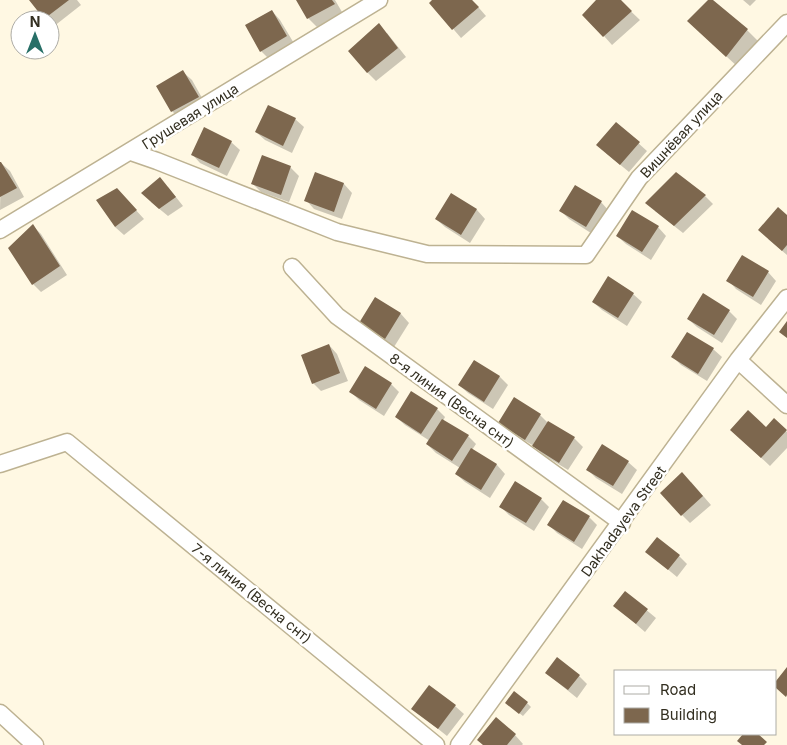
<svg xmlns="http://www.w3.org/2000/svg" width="787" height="745" font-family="Inter,sans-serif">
  <rect width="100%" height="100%" fill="#fff8e3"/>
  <path fill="#0003" d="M31,0h46l4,5 -28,22 -3,-4v-3l-5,-2z
    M298,0h37l7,12 -25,15 -9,-9z
    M433,0h39l14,16 -25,22 -30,-35z
    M597,0h22l21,20 -28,25 -8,-9z
    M710,0l37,30 13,13 -21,25 -38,-35z
    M743,0h13l-6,6z
    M272,11l8,9 15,25 -26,14 -8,-8z
    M387,33l19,24 -30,24 -9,-9z
    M183,72l9,8 14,25 -25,15 -9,-9z
    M295,119l9,8 -12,26 -27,-13 -9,-8z
    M616,123l31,28 -18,21 -23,-19z
    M231,142l9,8 -13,26 -27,-13 -8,-9z
    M1,163l9,8 14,26 -24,13z
    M290,167l9,9 -10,26 -28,-10 -8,-8z
    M316,174l28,10 8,9 -10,26 -28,-10 -8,-9z
    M168,187l15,19 -15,10 -17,-14z
    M451,195l26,15 8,9 -15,24 -25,-16 -9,-8z
    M705,196l8,8 -30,29 -28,-22z
    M125,198l19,21 -20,16 -9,-8z
    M601,202l8,9 -15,24 -25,-16 -8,-8z
    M787,217v38l-19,-16z
    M33,226l8,8 26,41 -26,17 -8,-8z
    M658,227l8,9 -15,24 -25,-16 -9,-8z
    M768,272l8,9 -15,24 -25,-16 -8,-9z
    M633,294l9,8 -15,24 -25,-16 -9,-8z
    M375,299l26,15 8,9 -15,24 -26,-16 -8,-8z
    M729,311l8,8 -15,24 -25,-16 -9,-8z
    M329,345l8,9 11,27 -27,10 -8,-8z
    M713,349l9,8 -15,24 -26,-16 -8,-8z
    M474,361l26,16 8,8 -15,24 -25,-16 -9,-8z
    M391,384l8,8 -15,24 -25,-16 -8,-8z
    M437,409l8,8 -2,4 25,15 8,8 -4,6 25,15 8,9 -15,24 -25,-16 -9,-8 4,-6 -24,-15 -9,-9 3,-3 -25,-16 -9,-8z
    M540,415l8,8 26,15 9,9 -15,23 -26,-16 -8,-8 -26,-15 -8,-8z
    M775,420l12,12v16l-17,18 -30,-28 26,-9z
    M628,462l9,8 -15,24 -26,-16 -8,-8z
    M691,482l20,23 -21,18 -8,-8z
    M541,499l8,8 -15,24 -25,-16 -8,-8z
    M589,517l8,8 -15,24 -25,-16 -8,-8z
    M647,552l32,4 8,8 -10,13z
    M626,593l30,25 -11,14 -30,-26z
    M546,673l33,3 8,8 -10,14z
    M527,703l4,4 -8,9 -13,-10z
    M455,706l9,8 -17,22 -34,-27z
    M496,719l19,16 8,9 -1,1h-38z"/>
  <path fill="#7d674e" d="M29,0h40l-25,19z
    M296,0h36l3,4 -28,15z
    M432,0h40l7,7 -27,23 -23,-27z
    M596,0h25l11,11 -29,26 -21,-22z
    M708,0h5l35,29 -22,28 -39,-36z
    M272,10l15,26 -27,16 -15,-27z
    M379,23l19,25 -31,25 -19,-22z
    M183,70l16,27 -28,15 -15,-26z
    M268,105l28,13 -13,28 -28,-14z
    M616,122l24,20 -20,23 -24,-20z
    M204,127l28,14 -13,27 -28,-13z
    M262,155l29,11 -10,29 -30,-11z
    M0,162h1l16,26 -17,9z
    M315,172l29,11 -10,29 -30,-11z
    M676,172l30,23 -32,31 -29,-23z
    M160,177l16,20 -17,12 -18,-16z
    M575,185l27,16 -16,26 -27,-16z
    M117,188l20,22 -22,17 -19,-27z
    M451,193l26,16 -16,26 -26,-16z
    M778,207l9,8v30l-5,6 -24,-21z
    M632,210l27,16 -17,26 -26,-16z
    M33,224l27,42 -28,19 -24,-37z
    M742,255l27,16 -16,26 -27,-16z
    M608,276l26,17 -16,25 -26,-16z
    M703,293l27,17 -16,25 -27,-16z
    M375,297l26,16 -16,26 -26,-16z
    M787,321v17l-8,-6z
    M687,332l27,16 -16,26 -27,-17z
    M329,344l11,29 -28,11 -11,-29z
    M474,360l26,16 -16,26 -26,-17z
    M365,366l27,17 -16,26 -27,-17z
    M411,391l27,17 -17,26 -26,-17z
    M514,397l27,17 -16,26 -27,-17z
    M748,410l18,17 8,-9 13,12 -26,28 -31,-28z
    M442,419l27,16 -17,26 -26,-17z
    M548,421l27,16 -16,26 -27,-17z
    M602,444l27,17 -16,25 -27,-16z
    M471,448l26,16 -16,26 -26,-16z
    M682,472l21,24 -22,20 -21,-23z
    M515,481l27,17 -16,25 -27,-16z
    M563,500l27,16 -16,26 -27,-17z
    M657,537l23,18 -12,15 -23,-18z
    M625,591l23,18 -12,15 -23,-18z
    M557,657l23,18 -12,15 -23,-17z
    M787,667v28l-1,2 -10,-9v-7z
    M429,685l27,20 -18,24 -27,-20z
    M514,691l14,11 -9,12 -14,-11z
    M496,717l20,17 -9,11h-24l-6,-5z
    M743,734h15l9,8 -3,3h-22l-5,-4z"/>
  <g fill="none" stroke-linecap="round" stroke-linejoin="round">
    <defs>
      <path id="minor" d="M131,152l26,9 180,71 90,22 159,1 53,-77 148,-155
        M0,230l379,-230
        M292,267l45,49 285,207
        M738,360l49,45
        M0,464l67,-22 369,303
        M0,713l35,32
        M459,745l279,-385 49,-62"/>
    </defs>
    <use href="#minor" stroke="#bdb292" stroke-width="19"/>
    <use href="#minor" stroke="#fff" stroke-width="16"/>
  </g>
  <g text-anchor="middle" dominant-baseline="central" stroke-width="5" stroke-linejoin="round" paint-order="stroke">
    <g font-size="14" fill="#332f21" stroke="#fff">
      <text transform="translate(190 116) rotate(-32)">Грушевая улица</text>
      <text transform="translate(681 134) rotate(-47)">Вишнёвая улица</text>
      <text transform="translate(452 400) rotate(36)">8-я линия (Весна снт)</text>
      <text transform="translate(623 521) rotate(-54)">Dakhadayeva Street</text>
      <text transform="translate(252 593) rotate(39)">7-я линия (Весна снт)</text>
    </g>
  </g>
  <rect x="614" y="670" width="162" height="65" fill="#ffffff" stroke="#adaca6"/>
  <rect x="624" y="686" width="25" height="8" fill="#ffffff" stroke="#adaca6"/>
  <text x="660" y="695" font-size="15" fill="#332f21">Road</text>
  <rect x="624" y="708" width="25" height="15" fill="#7d674e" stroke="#adaca6"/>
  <text x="660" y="720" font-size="15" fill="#332f21">Building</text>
  <g transform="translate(35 35)"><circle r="24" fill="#ffffff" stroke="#adaca6"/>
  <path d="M0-4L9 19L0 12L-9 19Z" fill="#276f67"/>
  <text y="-8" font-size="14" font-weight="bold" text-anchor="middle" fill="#332f21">N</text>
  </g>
</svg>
